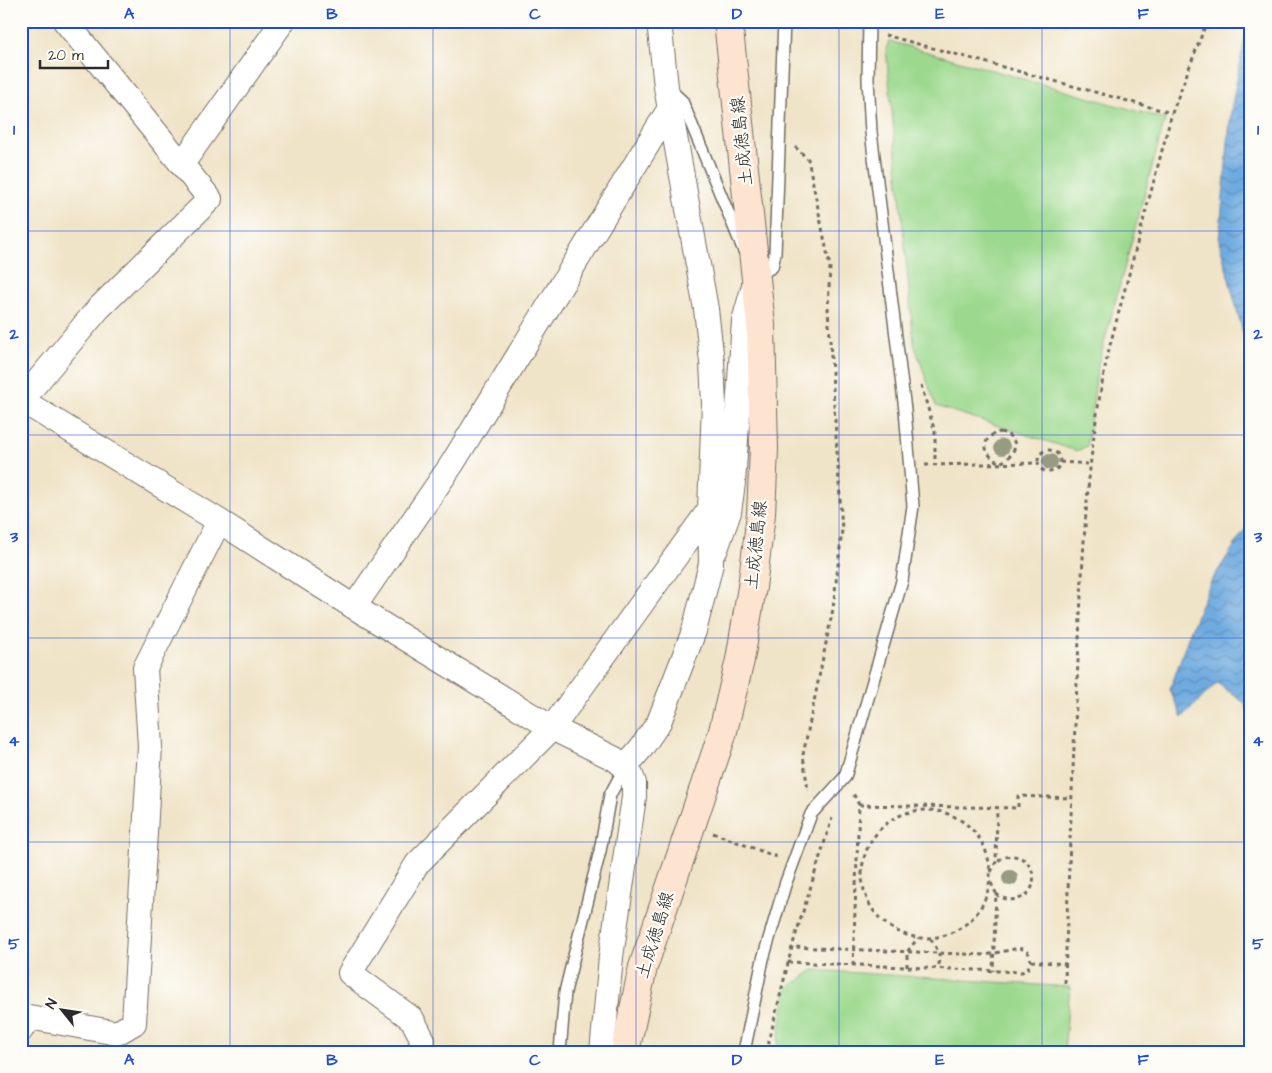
<svg xmlns="http://www.w3.org/2000/svg" width="1272" height="1073" font-family="'Architects Daughter','Klee One',sans-serif">
  <defs>
    <pattern id="water-waves" width="16" height="10" patternUnits="userSpaceOnUse" patternTransform="scale(1.25)"><rect width="16" height="10" fill="#6fabe0"/><path d="M0 5q4-4 8 0t8 0" fill="none" stroke="#5b8bb6"/></pattern>
  </defs>
  <rect width="100%" height="100%" fill="#fdfcf7"/>
  <filter id="ink" filterUnits="userSpaceOnUse"><feTurbulence type="fractalNoise" baseFrequency=".02" numOctaves="2"/><feDisplacementMap in="SourceGraphic" scale="10" xChannelSelector="R" yChannelSelector="G"/><feConvolveMatrix kernelMatrix="1 2 1 2 8 2 1 2 1" color-interpolation-filters="sRGB"/></filter>
  <filter id="wash" filterUnits="userSpaceOnUse"><feTurbulence type="fractalNoise" baseFrequency=".0096" numOctaves="4" result="noise"/><feDisplacementMap in="SourceGraphic" scale="20" xChannelSelector="R" yChannelSelector="G"/><feGaussianBlur stdDeviation="1.12" result="paint"/><feColorMatrix in="noise" values="0 0 0 0 0 0 0 0 0 0 0 0 0 0 0 0 0 1.4 0 .05"/><feComposite in="paint" operator="in"/></filter>
  <g filter="url(#wash)">
    <rect width="100%" height="100%" fill="#f0e4c8"/>
    <path fill="#9cd98e" stroke="#64825c" d="M889,41l276,78 -67,246 -11,81 -10,5 -141,-45 -22,-62 -28,-295z
      M814,970l256,17 -6,65h-288l11,-64z"/>
    <path fill="url(#water-waves)" stroke="#4d6b86" d="M1248,21h3v343l-32,-123 12,-131z
      M1251,520v200l-6,-17 -28,-20 -35,35 -12,-28 20,-58 20,-49z"/>
  </g>
  <g filter="url(#ink)">
    <g fill="none" stroke-linecap="round" stroke-linejoin="round">
      <defs>
        <path id="lane" d="M670,90l12,11 62,150
          M756,274l1,2 15,-9 3,-14 9,-232
          M560,1052l5,-60 35,-141 10,-56 15,-28
          M744,1052l19,-93 22,-74 26,-71 34,-37 57,-196 11,-75 -8,-96 -34,-278 -3,-53 1,-58"/>
        <path id="street" d="M182,164l101,-143
          M21,400l198,121 135,86 198,121 63,31 10,8 6,8 3,8v14l-23,160 -9,95
          M22,400l76,-91 112,-110 -145,-178
          M716,549l13,-37 4,-29 11,-162 11,-39
          M354,607l98,-143 218,-356
          M625,767l17,-20 17,-25 35,-91 17,-67 -1,-55 4,-106 -2,-41 -6,-53 -40,-222 -7,-66
          M21,1030l8,-13 88,16 17,-10 16,-277 -5,-78 74,-147
          M418,1052l5,-12 -11,-21 -62,-46 67,-109 135,-136 158,-219"/>
        <path id="secondary" d="M625,1052l18,-85 79,-232 18,-75 12,-73 9,-73 3,-65 -3,-124 -33,-304"/>
      </defs>
      <use href="#lane" stroke="#706c62" stroke-width="14"/>
      <use href="#street" stroke="#706c62" stroke-width="26"/>
      <use href="#secondary" stroke="#706c62" stroke-width="30"/>
      <path stroke="#706c62" stroke-width="3" stroke-dasharray="4 4" stroke-linecap="butt" d="M885,35l287,78
        M795,147l13,12 22,108 -2,42 14,221 -9,79 -30,146 5,36
        M921,385l14,47v33
        M1000,432c22,5 17,23 0,31 -17,-8 -21,-26 0,-31z
        M1038 461a11 11 0 1 1 22 0a11 11 0 1 1-22 0Z
        M1060,462l29,2
        M925,465l112,-2
        M859,805l159,3v-12l54,2
        M862 874a64 64 0 1 1 128 0a64 64 0 1 1-128 0Z
        M713,833l64,24
        M991,872l5,-10 1,-55
        M991,883l5,10 -3,78
        M996,894c7,5 14,7 22,5 31,-9 11,-60 -22,-37
        M931,939l8,14v16
        M1031,961l35,3
        M788,962l234,10 6,-4 3,-7 -2,-7 -4,-4 -6,-2 -33,7 -194,-8
        M853,965l6,-160 -6,-12
        M907,967v-15l11,-14
        M1065,983c3,-107 8,-215 13,-322 5,-106 8,-212 32,-316l62,-232 35,-92
        M768,1052l1,-11 23,-94 40,-129"/>
      <use href="#lane" stroke="#fff" stroke-width="11"/>
      <use href="#street" stroke="#fff" stroke-width="24"/>
      <use href="#secondary" stroke="#fde4d1" stroke-width="28"/>
    </g>
    <g fill="#969b82">
      <circle cx="1002" cy="447" r="8"/>
      <circle cx="1050" cy="462" r="8"/>
      <circle cx="1010" cy="878" r="8"/>
    </g>
  </g>
  <path fill="none" stroke="#1d4ed8" stroke-width="1" stroke-opacity="0.55" d="M230,21v1031M433,21v1031M636,21v1031M839,21v1031M1042,21v1031M21,231h1230M21,435h1230M21,638h1230M21,842h1230"/>
  <g text-anchor="middle" dominant-baseline="central" stroke-width="4.5" stroke-linejoin="round" paint-order="stroke">
    <g font-size="18" fill="#2b2b2b" stroke="#fdfcf7">
      <text transform="translate(742 141) rotate(-96)">土成徳島線</text>
      <text transform="translate(756 545) rotate(-84)">土成徳島線</text>
      <text transform="translate(655 935) rotate(-73)">土成徳島線</text>
    </g>
  </g>
  <rect width="1272" height="1073" fill="none" stroke="#fdfcf7" stroke-width="55"/>
  <g transform="translate(62 1010) rotate(300)" stroke="#fdfcf7" stroke-width="4" paint-order="stroke">
  <path d="M0-4L9 19L0 12L-9 19Z" fill="#2b2b2b"/>
  <text y="-8" font-size="14" font-weight="bold" text-anchor="middle" fill="#2b2b2b">N</text>
  </g>
  <path d="M40 60v8h68v-8" fill="none" stroke="#2b2b2b" stroke-width="2.5"/>
  <text x="48" y="60" font-size="15" fill="#2b2b2b" stroke="#fdfcf7" stroke-width="4" paint-order="stroke">20 m</text>
  <rect x="28" y="28" width="1216" height="1018" fill="none" stroke="#1d4ed8" stroke-width="2"/>
  <g font-size="16" text-anchor="middle" font-weight="bold" fill="#1d4ed8">
    <text x="129" y="19">A</text>
    <text x="332" y="19">B</text>
    <text x="535" y="19">C</text>
    <text x="737" y="19">D</text>
    <text x="940" y="19">E</text>
    <text x="1143" y="19">F</text>
    <text x="14" y="135">1</text>
    <text x="1258" y="135">1</text>
    <text x="14" y="339">2</text>
    <text x="1258" y="339">2</text>
    <text x="14" y="542">3</text>
    <text x="1258" y="542">3</text>
    <text x="14" y="746">4</text>
    <text x="1258" y="746">4</text>
    <text x="14" y="949">5</text>
    <text x="1258" y="949">5</text>
    <text x="129" y="1065">A</text>
    <text x="332" y="1065">B</text>
    <text x="535" y="1065">C</text>
    <text x="737" y="1065">D</text>
    <text x="940" y="1065">E</text>
    <text x="1143" y="1065">F</text>
  </g>
</svg>
